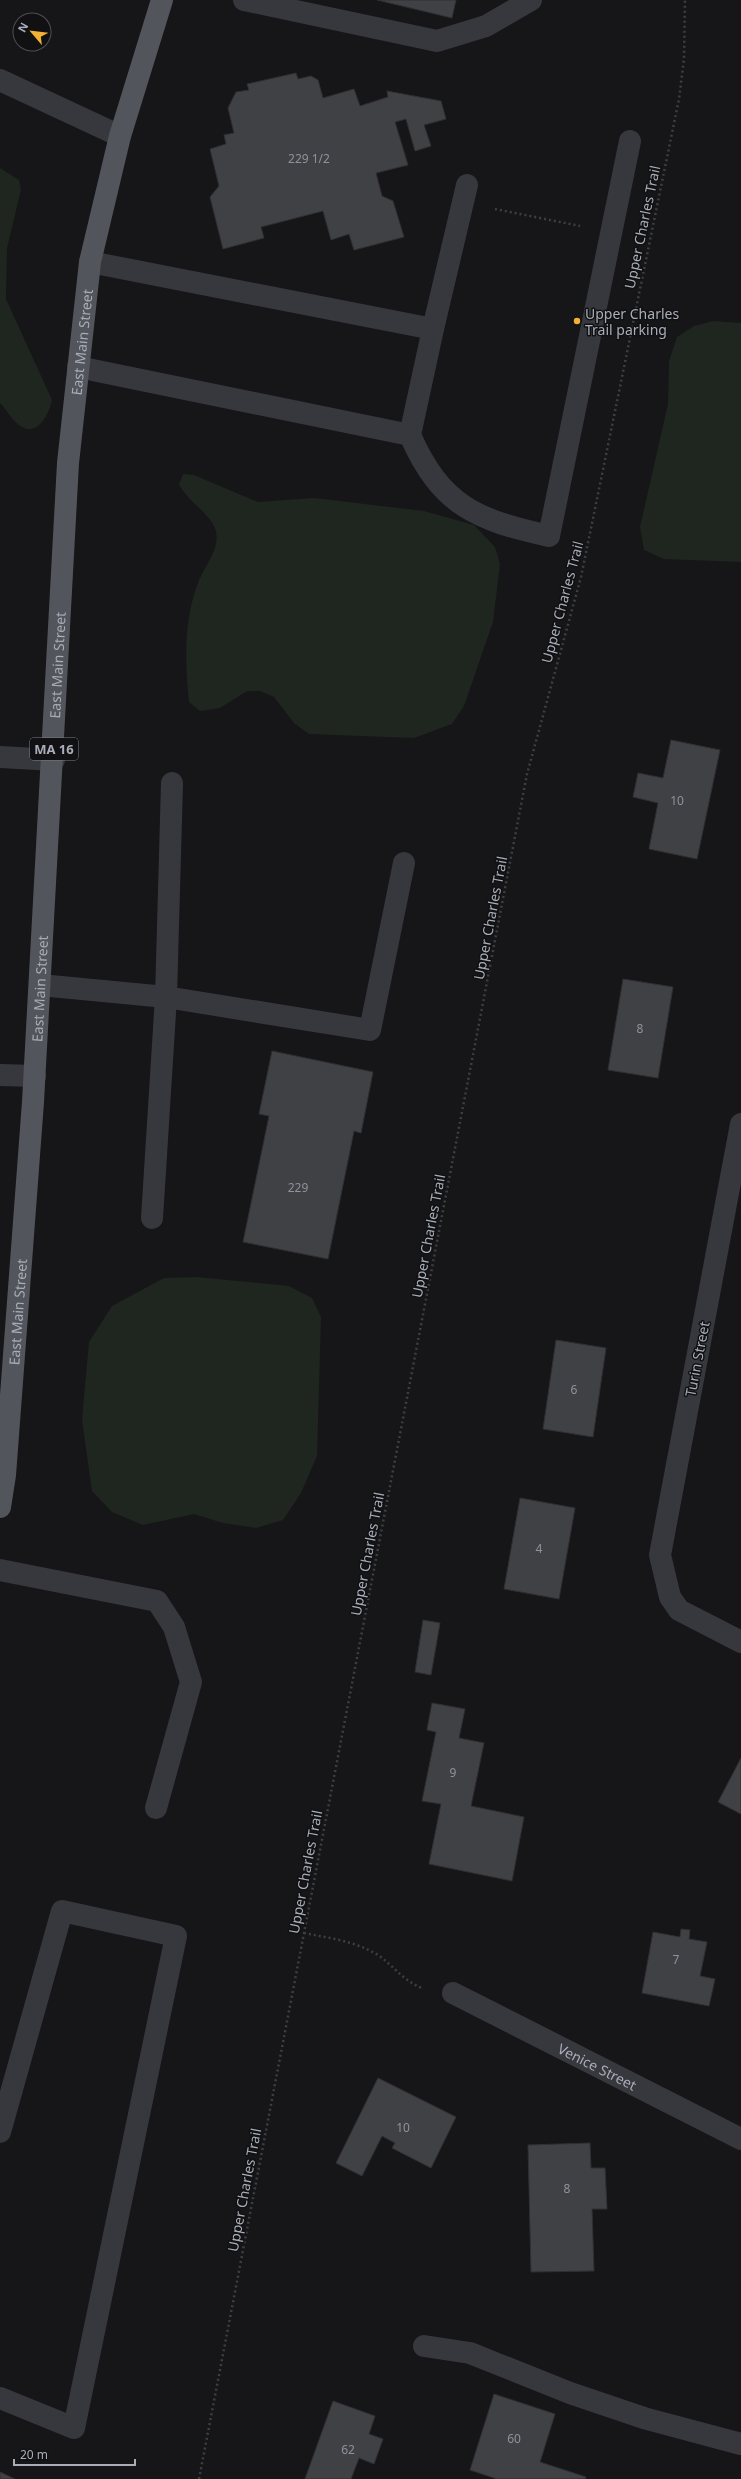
<svg xmlns="http://www.w3.org/2000/svg" width="741" height="2479" font-family="'Noto Sans',sans-serif">
  <rect width="100%" height="100%" fill="#161618"/>
  <path fill="#1e261f" d="M0,168l19,12 2,10 -14,58 -1,51 46,101c-3,14 -15,39 -33,25 -7,-5 -13,-16 -19,-22z
    M713,321l28,2v239l-77,-3 -20,-9 -4,-23 28,-123 1,-43 8,-24 17,-11z
    M183,474l11,1 64,27 56,-4 110,13 50,14 21,22 5,17 -7,58 -29,84 -12,18 -38,14 -105,-4 -15,-11 -20,-26 -14,-6h-13l-27,17 -20,3 -11,-9c-4,-41 -6,-84 11,-124 7,-16 24,-34 13,-54 -9,-14 -25,-24 -34,-39z
    M196,1277l93,9 23,12 9,19 -4,139 -16,37 -18,27 -27,8 -33,-5 -29,-9 -51,11 -31,-13 -20,-21 -10,-71 7,-78 23,-36 52,-28z"/>
  <path fill="#404145" stroke="#303034" d="M377,0h79l-4,18z
    M296,73l2,6 13,-3 7,4 5,18 31,-9 6,17 28,-9 -1,-6 54,10 5,18 -22,6 7,21 -16,5 -9,-32 -11,3 13,43 -32,8 6,23 11,5 11,36 -50,13 -5,-16 -18,6 -8,-29 -62,16 3,11 -41,11 -13,-52 9,-11 -9,-37 16,-5 -2,-9 10,-2 -6,-25 8,-16 13,-2 -2,-6z
    M671,740l49,10 -23,109 -48,-10 9,-46 -25,-6 5,-24 25,5z
    M623,979l50,8 -15,91 -50,-8z
    M272,1051l101,21 -12,61 -7,-2 -26,128 -85,-17 26,-126 -10,-2z
    M556,1340l50,8 -13,89 -50,-8z
    M520,1498l55,10 -16,91 -55,-10z
    M423,1620l17,3 -9,52 -16,-3z
    M432,1703l33,6 -6,29 25,5 -13,63 53,11 -12,64 -83,-17 12,-60 -19,-3 14,-69 -9,-2z
    M741,1758v56l-23,-12z
    M681,1929l9,1 -1,9 18,3 -7,34 15,3 -6,27 -67,-13 11,-61 27,5z
    M378,2078l78,39 -25,51 -39,-20 3,-5 -13,-7 -20,40 -26,-13z
    M590,2143l1,25h14l2,41h-15l2,62 -63,1 -3,-127z
    M494,2394l61,20 -15,48 46,15 -1,2h-88l-27,-9z
    M333,2401l42,15 -6,18 14,5 -9,25 -15,-6 -8,21h-46z
    M0,2472l15,7h-15z"/>
  <g fill="none" stroke-linecap="round" stroke-linejoin="round">
    <path stroke="#3d3f44" stroke-width="2.5" stroke-dasharray="2 3" stroke-linecap="butt" d="M495,209l85,17
      M304,1933c25,5 51,8 74,22 16,11 24,25 44,33
      M199,2479l328,-1705 54,-197 98,-478 5,-40 1,-59"/>
    <path stroke="#37383d" stroke-width="22" d="M244,0l193,41 49,-15 45,-26
      M0,80l120,56
      M433,329l34,-144
      M78,367l332,68 23,-106 -343,-67
      M410,435c31,71 67,85 139,101l81,-395
      M0,757l54,3
      M40,985l126,12 6,-214
      M0,1075l35,1
      M152,1218l14,-221 204,33 34,-167
      M0,1570l157,31 17,26 17,55 -35,126
      M0,2132l62,-221 114,25 -102,492 -74,-30
      M424,2346l46,7 100,40 74,25 97,26"/>
    <g stroke="#37383d" stroke-width="22">
      <path d="M741,1124l-81,431 10,42 9,13 62,32"/>
      <path id="s1" d="M453,1993l288,146"/>
    </g>
    <path stroke="#53555c" stroke-width="22" id="s2" d="M0,1507l5,-32 28,-373 35,-639 22,-201 30,-126 42,-136"/>
  </g>
  <circle fill="#f2b134" stroke="#111113" stroke-width="1.5" cx="577" cy="321" r="4"/>
  <g text-anchor="middle" dominant-baseline="central" stroke-width="3" stroke-linejoin="round" paint-order="stroke">
    <g font-size="12" fill="#8e929b">
      <text x="309" y="158">229 1/2</text>
      <text x="677" y="800">10</text>
      <text x="640" y="1028">8</text>
      <text x="298" y="1187">229</text>
      <text x="574" y="1389">6</text>
      <text x="539" y="1548">4</text>
      <text x="453" y="1772">9</text>
      <text x="676" y="1959">7</text>
      <text x="403" y="2127">10</text>
      <text x="567" y="2188">8</text>
      <text x="514" y="2438">60</text>
      <text x="348" y="2449">62</text>
    </g>
    <rect fill="#111113" stroke="#7b7e86" stroke-width="1" x="30" y="738" width="48" height="22" rx="3"/>
    <g font-size="13" font-weight="bold" fill="#a8adb8">
      <text x="54" y="749">MA 16</text>
    </g>
    <g font-size="14" fill="#a8adb8" stroke="#111113">
      <text transform="translate(642 227) rotate(-78)">Upper Charles Trail</text>
      <text stroke="none"><textPath href="#s2" startOffset="1168">East Main Street</textPath></text>
      <text transform="translate(562 602) rotate(-75)">Upper Charles Trail</text>
      <text stroke="none"><textPath href="#s2" startOffset="844">East Main Street</textPath></text>
      <text transform="translate(490 918) rotate(-79)">Upper Charles Trail</text>
      <text stroke="none"><textPath href="#s2" startOffset="520">East Main Street</textPath></text>
      <text transform="translate(428 1236) rotate(-79)">Upper Charles Trail</text>
      <text stroke="none"><textPath href="#s2" startOffset="196">East Main Street</textPath></text>
      <text transform="translate(697 1359) rotate(-79)">Turin Street</text>
      <text transform="translate(367 1554) rotate(-79)">Upper Charles Trail</text>
      <text transform="translate(305 1872) rotate(-79)">Upper Charles Trail</text>
      <text stroke="none"><textPath href="#s1" startOffset="162">Venice Street</textPath></text>
      <text transform="translate(244 2190) rotate(-79)">Upper Charles Trail</text>
    </g>
    <g font-size="14" fill="#a8adb8" stroke="#111113" text-anchor="start">
      <text x="585" y="313">Upper Charles<tspan x="585" dy="16">Trail parking</tspan></text>
    </g>
  </g>
  <g transform="translate(32 32) rotate(298)"><circle r="19" fill="#111113" stroke="#4d4f55"/>
  <path d="M0-3L7 15L0 10L-7 15Z" fill="#f2b134"/>
  <text y="-6" font-size="11" font-weight="bold" text-anchor="middle" fill="#a8adb8">N</text>
  </g>
  <path d="M14 2459v6h121v-6" fill="none" stroke="#a8adb8" stroke-width="2"/>
  <text x="20" y="2459" font-size="12" fill="#a8adb8" stroke="#111113" stroke-width="3" paint-order="stroke">20 m</text>
</svg>
